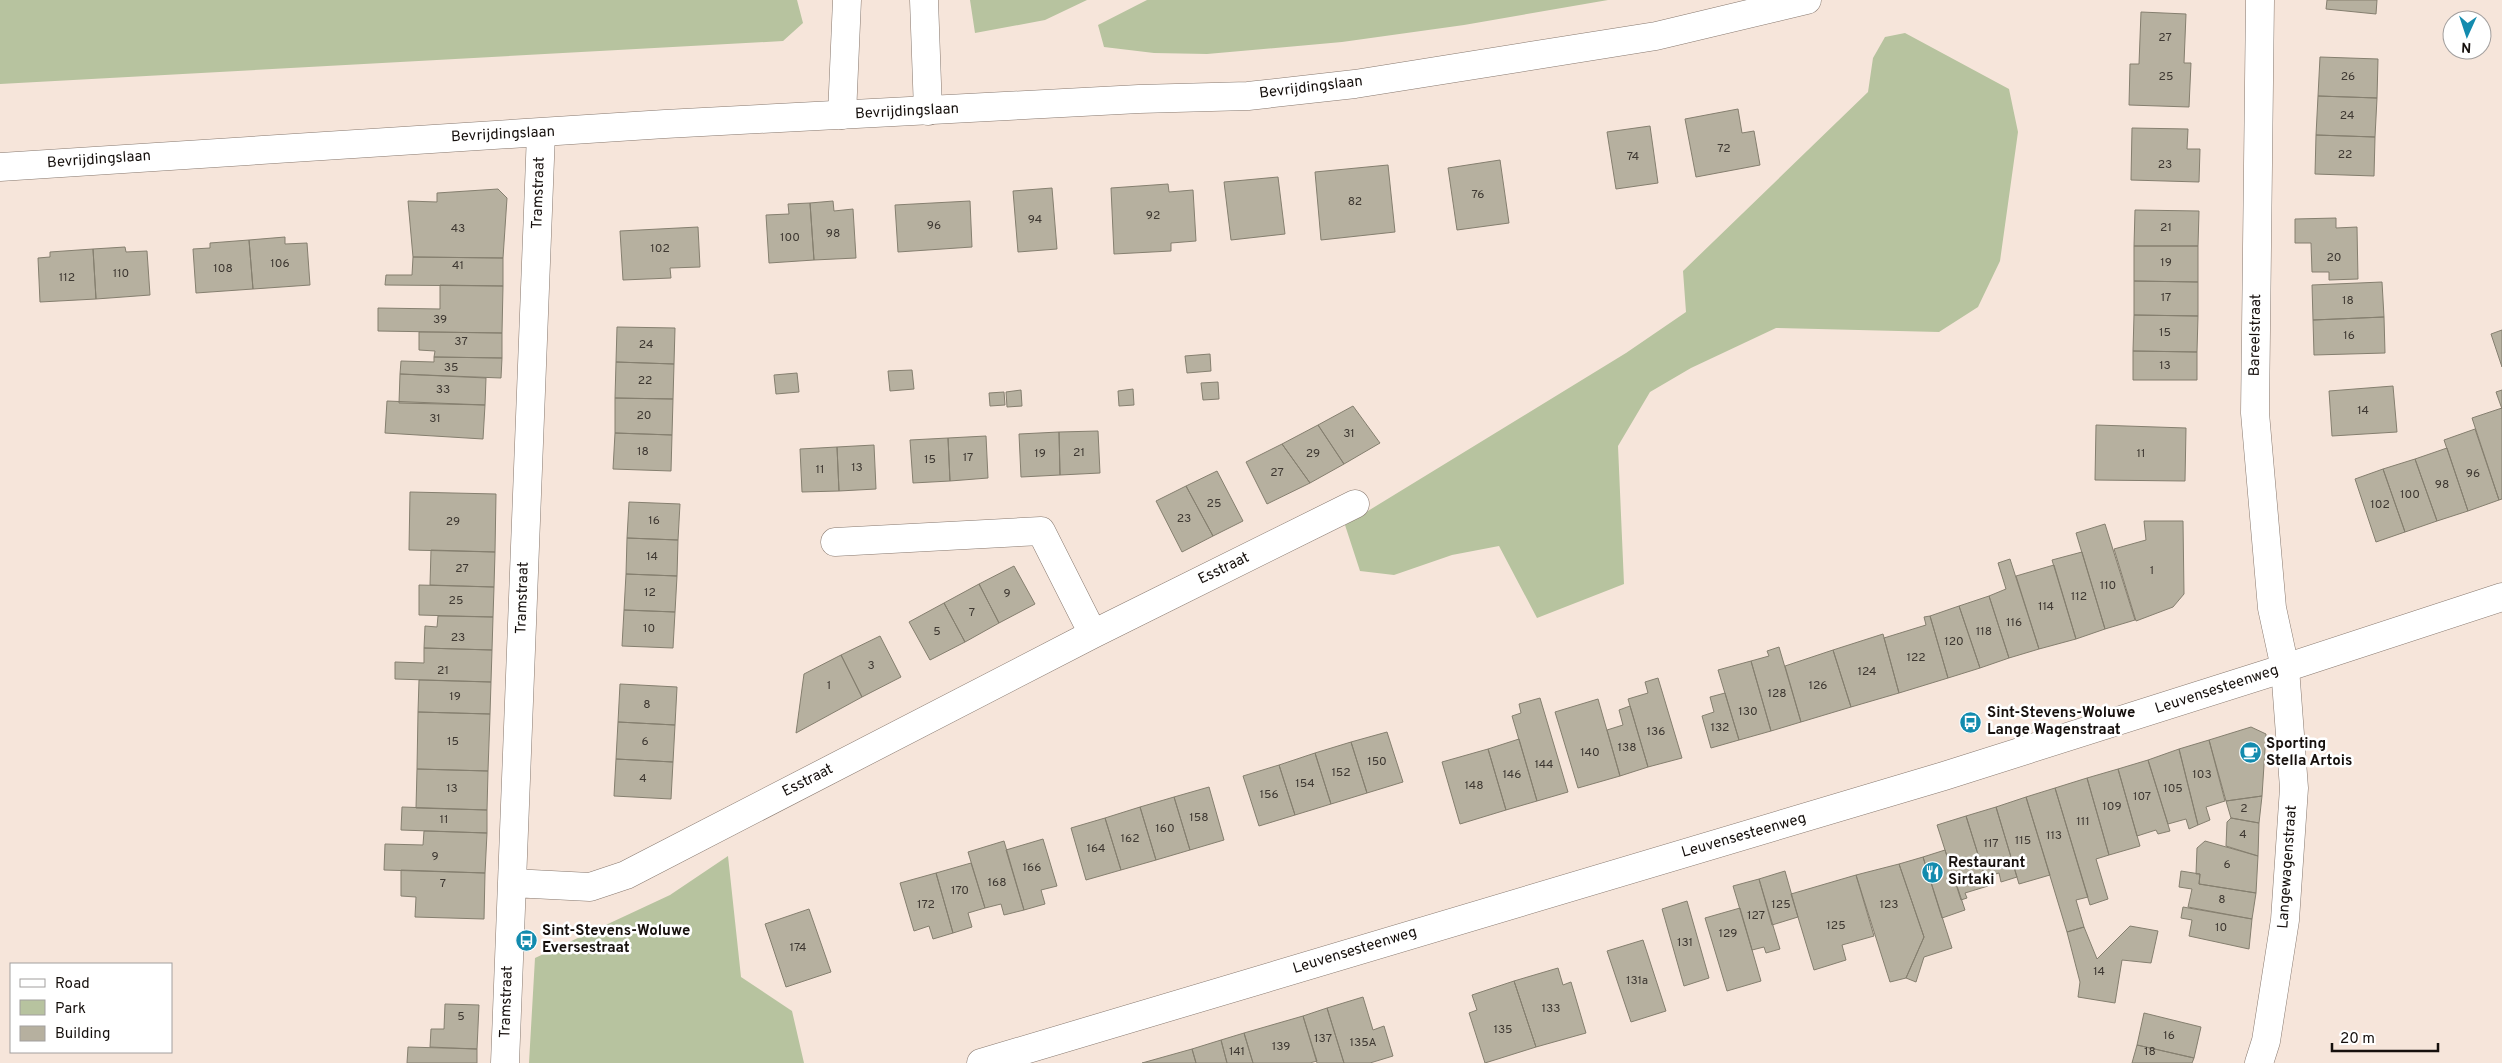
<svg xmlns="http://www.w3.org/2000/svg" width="2502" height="1063" font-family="Overpass,sans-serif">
  <rect width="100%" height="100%" fill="#f6e5da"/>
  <path fill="#b7c39f" d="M0,0h797l6,23 -20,18 -783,43z
    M970,0h117l-42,20 -70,13z
    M1147,0h461l-144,25 -122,17 -135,12 -53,-1 -50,-6 -6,-22z
    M1905,33l104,56 9,43 -18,129 -22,46 -39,25 -163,-4 -85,40 -41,24 -32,54 6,138 -87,34 -38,-72 -47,9 -58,20 -34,-4 -15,-46 281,-172 60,-41 -3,-41 185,-179 5,-34 12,-21z
    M728,856l13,121 51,34 12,52h-275l6,-105 135,-63z"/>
  <path fill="#b6b09f" stroke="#857f6f" d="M2327,0h50l-1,14 -50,-5z
    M2141,12l45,2 -2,49h7l-2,44 -60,-2 1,-41h9z
    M2320,57l58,2 -1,39 -59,-2z
    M2318,96l59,2 -2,39 -59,-2z
    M1738,109l4,24 12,-2 6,34 -64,12 -11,-58z
    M1650,126l8,57 -42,6 -9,-57z
    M2132,128l56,1 -1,20h13l-1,33 -68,-2z
    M2316,135l59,2 -1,39 -59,-2z
    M1500,160l9,63 -52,7 -9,-62z
    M1388,165l7,67 -74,8 -6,-68z
    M1278,177l7,57 -54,6 -7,-58z
    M1168,184l1,8 24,-2 3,51 -25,2v8l-57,3 -3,-66z
    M1052,188l5,61 -39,3 -5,-61z
    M498,189l9,9 -4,60 -90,-1 -5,-56 29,1v-9z
    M833,201l1,10 19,-2 3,49 -42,2 -4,-57z
    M970,201l2,46 -74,5 -3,-47z
    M810,203l4,57 -45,3 -3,-48 23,-1 -1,-10z
    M2135,210l64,1 -1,35h-64z
    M2336,218v10l21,-1 1,52 -29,1v-8h-17l-1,-29h-16v-24z
    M698,227l2,40 -30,1 1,10 -48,2 -3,-49z
    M285,237v7l22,-1 3,42 -57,4 -4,-49z
    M249,240l4,49 -57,4 -3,-44 17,-1v-5z
    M2134,246h64v36l-64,-1z
    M125,247l1,5 21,-1 3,44 -54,4 -3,-50z
    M93,249l3,50 -56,3 -2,-44 12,-1v-5z
    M413,257l90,1v28l-118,-1 1,-10h26z
    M2134,281l64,1v34l-64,-1z
    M2382,282l2,35 -71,3 -1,-35z
    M440,285l63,1 -1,47 -124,-2v-23l62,1z
    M2134,315l64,1 -1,36 -64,-1z
    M2384,317l1,36 -71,2 -1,-35z
    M617,327l58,1 -1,36 -58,-2z
    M2502,330v37l-11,-33z
    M419,332l83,1v25l-68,-1 1,-6 -16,-1z
    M2133,351l64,1v28h-64z
    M1210,354l1,17 -24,2 -2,-17z
    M434,357l68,1 -1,20 -101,-4 1,-13 33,1z
    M616,362l58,2 -1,35 -58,-1z
    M912,370l2,19 -24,2 -2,-20z
    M797,373l2,19 -23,2 -2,-19z
    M400,374l86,4 -1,27 -86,-2z
    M1218,382l1,17 -16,1 -2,-17z
    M2393,386l4,46 -65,4 -3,-45z
    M1133,389l1,16 -15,1 -1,-15z
    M1021,390l1,16 -15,1 -1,-15z
    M2502,390v19l-6,-17z
    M1004,392l1,13 -15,1 -1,-13z
    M615,398l58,1 -1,36 -57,-2z
    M387,401l98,4 -2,34 -98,-6z
    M1353,406l27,37 -36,21 -26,-39z
    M2502,408v91l-3,1 -27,-82z
    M1318,425l26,39 -34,19 -28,-39z
    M2096,425l90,3 -1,53 -90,-1z
    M2475,429l24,71 -31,11 -24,-71z
    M1098,431l2,42 -40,2 -1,-43z
    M1059,432l1,43 -39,2 -2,-43z
    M615,433l57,2 -1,36 -58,-2z
    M986,436l2,42 -38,3 -2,-43z
    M948,438l2,43 -37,2 -3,-43z
    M1282,444l28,39 -43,21 -21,-42z
    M874,445l2,44 -37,2 -2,-44z
    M837,447l2,44 -37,1 -2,-43z
    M2447,448l21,63 -31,10 -22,-62z
    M2415,459l22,62 -32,11 -22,-63z
    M2383,469l22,63 -29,10 -21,-63z
    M1217,471l26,50 -30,15 -27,-50z
    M1186,486l27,50 -31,16 -26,-51z
    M410,492l86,2 -1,58 -86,-2z
    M629,502l51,2 -2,36 -51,-2z
    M2144,521h39l1,73 -11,13 -37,14 -22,-72 32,-9z
    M2105,524l30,96 -30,9 -29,-96z
    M627,538l51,2 -1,36 -51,-2z
    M431,550l64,2 -1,35 -64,-2z
    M2082,552l23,77 -29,10 -24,-79z
    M2010,559l29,90 -30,9 -20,-62 17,-7 -8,-26z
    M2054,565l22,74 -37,10 -23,-73z
    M1014,566l21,38 -36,19 -20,-39z
    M626,574l51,2 -2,36 -51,-2z
    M979,584l20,39 -34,19 -21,-39z
    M419,585l75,2 -1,30 -74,-2z
    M1989,596l20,62 -29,10 -21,-62z
    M944,603l21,39 -35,18 -21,-38z
    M1959,606l21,62 -32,10 -18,-62z
    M624,610l51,2 -2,36 -51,-2z
    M438,616l55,1 -1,33 -68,-2 1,-22 12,1z
    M1930,616l18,62 -49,15 -15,-55 42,-13 -2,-8z
    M1883,634l16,59 -48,14 -18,-57z
    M880,636l21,41 -39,20 -21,-42z
    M1779,647l22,75 -30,9 -20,-70 18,-5 -2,-5z
    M424,648l68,2 -1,32 -96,-3v-17l29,1z
    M1833,650l18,57 -50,15 -16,-56z
    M841,655l21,42 -66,36 8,-59z
    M1751,661l20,70 -32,9 -21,-70z
    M1658,678l24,80 -34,9 -20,-68 20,-6 -3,-11z
    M419,680l72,2 -1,32 -72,-2z
    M620,684l57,3 -2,38 -57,-3z
    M1725,693l14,47 -28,8 -9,-32 12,-4 -4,-15z
    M1540,698l28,94 -31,9 -25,-85 9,-3 -2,-9z
    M1598,699l22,77 -42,12 -23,-76z
    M1630,706l18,61 -28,9 -13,-46 16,-5 -4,-15z
    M418,712l72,2 -2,57 -71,-2z
    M618,722l57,3 -2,37 -57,-3z
    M2251,727l15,7 -4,62 -36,5 -17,-61z
    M1387,732l16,50 -36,11 -16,-51z
    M1519,739l18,62 -31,9 -18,-61z
    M2209,740l16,61 -19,6 4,13 -12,5 -19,-76z
    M1351,742l16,51 -36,11 -16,-51z
    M1488,749l18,61 -46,14 -18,-62z
    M2179,749l19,76 -9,4 -3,-10 -18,5 -20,-64z
    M1315,753l16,51 -36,11 -16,-50z
    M616,759l57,3 -2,37 -57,-3z
    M2148,760l22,71 -12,3 -2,-4 -19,6 -19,-67z
    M1279,765l16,50 -36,11 -16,-50z
    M417,769l71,2 -1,39 -71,-2z
    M2118,769l22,77 -31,9 -22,-77z
    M2087,778l22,77 -13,4 12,40 -18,6 -35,-117z
    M1209,787l15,53 -34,10 -16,-53z
    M2055,788l33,109 -12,3 8,27 -17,5 -41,-135z
    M2262,796l-3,27 -28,-5 -5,-17z
    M1174,797l16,53 -34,10 -16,-53z
    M2026,797l24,78 -31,9 -23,-77z
    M402,807l85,3v23l-86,-3z
    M1140,807l16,53 -35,10 -16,-52z
    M1996,807l21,70 -16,5 -2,-9 -14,4 -19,-61z
    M1966,816l22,70 -23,7 2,5 -6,2 -24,-75z
    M1105,818l16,52 -35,10 -15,-52z
    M2231,818l28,5 -1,33 -32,-10 1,-24z
    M424,831l63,2 -2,40 -101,-3 1,-26 38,1z
    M1043,839l14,47 -16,4 4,14 -21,6 -18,-60z
    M1004,841l20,69 -20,5 -3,-11 -16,4 -17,-56z
    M2205,841l53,15 -2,37 -57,-9 1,-10h-4l1,-26z
    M1945,850l20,60 -23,8 -19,-61z
    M1923,857l29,91 -28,9 -8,25 -10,-4 18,-41 -25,-73z
    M971,863l14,45 -17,5 4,14 -19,6 -17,-60z
    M1899,864l25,73 -18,41 -16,4 -34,-107z
    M401,870l84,3 -1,46 -69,-2 1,-20 -15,-1z
    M1785,871l13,46 -26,8 -13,-46z
    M2181,871l19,3 -1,10 57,9 -4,26 -64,-12 4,-18 -13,-2z
    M936,873l17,60 -20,6 -4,-13 -15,5 -14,-48z
    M1856,875l18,61 -32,9 4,15 -32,10 -23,-76z
    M1759,879l21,70 -14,4 -2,-6 -12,3 -19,-64z
    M1687,901l22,77 -25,8 -22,-77z
    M2183,907l69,12 -3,30 -60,-13 3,-16 -11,-2z
    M1740,908l21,73 -34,10 -22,-73z
    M809,909l22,63 -45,15 -21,-63z
    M2130,926l28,5 -7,32 -29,-3 -7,43 -37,-6 2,-15 -13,-50 17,-5 13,32z
    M1643,940l23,71 -35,11 -24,-71z
    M1558,968l5,17 8,-3 15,51 -50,14 -22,-66z
    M1514,981l22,66 -51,16 -16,-50 8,-3 -5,-15z
    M1363,997l10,33 11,-4 9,30 -23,7h-26l-17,-55z
    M445,1004l34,1 -2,44 -47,-2 1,-18h13z
    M1327,1008l17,55h-27l-14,-47z
    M2144,1013l57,14 -7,31 -57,-13z
    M1303,1016l14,45 -7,2h-57l-9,-30z
    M1244,1033l9,30h-26l-6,-23z
    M1221,1040l6,23h-31l-4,-14z
    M2137,1045l57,13 -2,5h-60z
    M408,1047l69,2v14h-70z
    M1192,1049l4,14h-54z"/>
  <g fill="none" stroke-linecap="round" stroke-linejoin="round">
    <defs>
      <path id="street" d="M835,542l206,-11 52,103
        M512,883l78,4 36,-12 467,-241 262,-130
        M505,1063l36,-930
        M2259,1063l7,-22 19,-121 9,-132 -9,-120 -13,-60 -17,-195 5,-413"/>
      <path id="secondary" d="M0,167l665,-43 474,-25 109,-3 107,-12 301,-48 151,-36"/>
      <path id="primary" d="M981,1063l963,-287 341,-108 217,-71"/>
      <path id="highway" d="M924,0l4,111
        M842,115l5,-115"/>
    </defs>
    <use href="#street" stroke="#87786e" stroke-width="29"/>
    <use href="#secondary" stroke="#87786e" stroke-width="29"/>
    <use href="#primary" stroke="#87786e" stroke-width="29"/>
    <use href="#highway" stroke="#87786e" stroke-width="29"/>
    <use href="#street" stroke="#fff" stroke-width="28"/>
    <use href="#secondary" stroke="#fff" stroke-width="28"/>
    <use href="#primary" stroke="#fff" stroke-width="28"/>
    <use href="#highway" stroke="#fff" stroke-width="28"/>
  </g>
  <defs>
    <symbol id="bus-disc" viewBox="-11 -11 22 22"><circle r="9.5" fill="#138bae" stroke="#fff"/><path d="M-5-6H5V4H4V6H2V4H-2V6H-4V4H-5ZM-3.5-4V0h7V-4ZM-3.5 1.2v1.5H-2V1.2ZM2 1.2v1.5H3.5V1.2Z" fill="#fff"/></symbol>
    <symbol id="cafe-disc" viewBox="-11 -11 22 22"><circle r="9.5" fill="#138bae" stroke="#fff"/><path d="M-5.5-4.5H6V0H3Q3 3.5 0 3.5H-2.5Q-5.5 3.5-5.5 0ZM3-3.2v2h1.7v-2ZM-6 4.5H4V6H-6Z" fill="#fff"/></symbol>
    <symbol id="restaurant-disc" viewBox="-11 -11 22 22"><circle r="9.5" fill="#138bae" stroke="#fff"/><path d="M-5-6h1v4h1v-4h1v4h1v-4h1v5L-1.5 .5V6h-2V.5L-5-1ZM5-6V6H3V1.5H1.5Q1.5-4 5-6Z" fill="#fff"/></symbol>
  </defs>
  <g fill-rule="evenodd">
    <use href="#bus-disc" x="1958" y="710" width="25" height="25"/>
    <use href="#cafe-disc" x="2238" y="740" width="25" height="25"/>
    <use href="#restaurant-disc" x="1920" y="860" width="25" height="25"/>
    <use href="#bus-disc" x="514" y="928" width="25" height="25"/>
  </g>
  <g text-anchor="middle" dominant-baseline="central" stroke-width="5" stroke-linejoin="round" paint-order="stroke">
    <g font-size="12" fill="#3e3832">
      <text x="2165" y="38">27</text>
      <text x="2166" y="77">25</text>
      <text x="2348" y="77">26</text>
      <text x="2347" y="116">24</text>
      <text x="1724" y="149">72</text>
      <text x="2345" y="155">22</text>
      <text x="1633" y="157">74</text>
      <text x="2165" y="165">23</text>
      <text x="1478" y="195">76</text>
      <text x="1355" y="202">82</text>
      <text x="1153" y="216">92</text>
      <text x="1035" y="220">94</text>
      <text x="934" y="226">96</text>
      <text x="2166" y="228">21</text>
      <text x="458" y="229">43</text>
      <text x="833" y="234">98</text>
      <text x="790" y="238">100</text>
      <text x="660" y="249">102</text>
      <text x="2334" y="258">20</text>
      <text x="2166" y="263">19</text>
      <text x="280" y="264">106</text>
      <text x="458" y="266">41</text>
      <text x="223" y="269">108</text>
      <text x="121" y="274">110</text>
      <text x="67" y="278">112</text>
      <text x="2166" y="298">17</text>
      <text x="2348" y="301">18</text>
      <text x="440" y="320">39</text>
      <text x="2165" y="333">15</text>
      <text x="2349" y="336">16</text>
      <text x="461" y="342">37</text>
      <text x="646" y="345">24</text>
      <text x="2165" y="366">13</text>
      <text x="451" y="368">35</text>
      <text x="645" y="381">22</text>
      <text x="443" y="390">33</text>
      <text x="2363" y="411">14</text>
      <text x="644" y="416">20</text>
      <text x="435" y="419">31</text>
      <text x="1349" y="434">31</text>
      <text x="643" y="452">18</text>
      <text x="1079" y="453">21</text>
      <text x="1040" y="454">19</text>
      <text x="1313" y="454">29</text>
      <text x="2141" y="454">11</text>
      <text x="968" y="458">17</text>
      <text x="930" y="460">15</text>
      <text x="857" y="468">13</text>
      <text x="820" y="470">11</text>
      <text x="1277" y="473">27</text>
      <text x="2473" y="474">96</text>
      <text x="2442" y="485">98</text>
      <text x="2410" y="495">100</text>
      <text x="1214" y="504">25</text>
      <text x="2380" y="505">102</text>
      <text x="1184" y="519">23</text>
      <text x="654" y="521">16</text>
      <text x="453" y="522">29</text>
      <text x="652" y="557">14</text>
      <text x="462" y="569">27</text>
      <text x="2152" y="571">1</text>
      <text x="2108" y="586">110</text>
      <text x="650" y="593">12</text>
      <text x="1007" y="594">9</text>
      <text x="2079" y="597">112</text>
      <text x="456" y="601">25</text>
      <text x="2046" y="607">114</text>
      <text x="972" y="613">7</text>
      <text x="2014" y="623">116</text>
      <text x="649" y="629">10</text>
      <text x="937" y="632">5</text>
      <text x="1984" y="632">118</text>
      <text x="458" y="638">23</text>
      <text x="1954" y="642">120</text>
      <text x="1916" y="658">122</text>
      <text x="871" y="666">3</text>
      <text x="443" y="671">21</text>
      <text x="1867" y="672">124</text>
      <text x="829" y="686">1</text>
      <text x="1818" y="686">126</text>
      <text x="1777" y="694">128</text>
      <text x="455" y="697">19</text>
      <text x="647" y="705">8</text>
      <text x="1748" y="712">130</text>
      <text x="1720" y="728">132</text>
      <text x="1656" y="732">136</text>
      <text x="453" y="742">15</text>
      <text x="645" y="742">6</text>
      <text x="1627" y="748">138</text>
      <text x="1590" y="753">140</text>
      <text x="1377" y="762">150</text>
      <text x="1544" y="765">144</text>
      <text x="1341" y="773">152</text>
      <text x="1512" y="775">146</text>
      <text x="2202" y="775">103</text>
      <text x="643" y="779">4</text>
      <text x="1305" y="784">154</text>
      <text x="1474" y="786">148</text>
      <text x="452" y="789">13</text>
      <text x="2173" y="789">105</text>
      <text x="1269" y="795">156</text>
      <text x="2142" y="797">107</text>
      <text x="2112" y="807">109</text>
      <text x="2244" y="809">2</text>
      <text x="1199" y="818">158</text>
      <text x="444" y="820">11</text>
      <text x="2083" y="822">111</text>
      <text x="1165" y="829">160</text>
      <text x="2243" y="835">4</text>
      <text x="2054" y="836">113</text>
      <text x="1130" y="839">162</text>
      <text x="2023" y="841">115</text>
      <text x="1991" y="844">117</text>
      <text x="1096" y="849">164</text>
      <text x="435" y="857">9</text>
      <text x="2227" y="865">6</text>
      <text x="1032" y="868">166</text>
      <text x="997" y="883">168</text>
      <text x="443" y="884">7</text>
      <text x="960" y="891">170</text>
      <text x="2222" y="900">8</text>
      <text x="926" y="905">172</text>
      <text x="1781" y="905">125</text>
      <text x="1889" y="905">123</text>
      <text x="1756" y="916">127</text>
      <text x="1836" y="926">125</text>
      <text x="2221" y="928">10</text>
      <text x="1728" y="934">129</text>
      <text x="1685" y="943">131</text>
      <text x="798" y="948">174</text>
      <text x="2099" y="972">14</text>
      <text x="1637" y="981">131a</text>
      <text x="1551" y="1009">133</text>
      <text x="461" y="1017">5</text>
      <text x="1503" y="1030">135</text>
      <text x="2169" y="1036">16</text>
      <text x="1323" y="1039">137</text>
      <text x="1363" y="1043">135A</text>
      <text x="1281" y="1047">139</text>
      <text x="1237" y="1052">141</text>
      <text x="2150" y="1052">18</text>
    </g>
    <g font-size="15" fill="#16100d" stroke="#fff">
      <text transform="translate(1311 88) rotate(-7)">Bevrijdingslaan</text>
      <text transform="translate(907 112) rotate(-3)">Bevrijdingslaan</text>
      <text transform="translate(503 135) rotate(-3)">Bevrijdingslaan</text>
      <text transform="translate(99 160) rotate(-4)">Bevrijdingslaan</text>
      <text transform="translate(539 193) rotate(-88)">Tramstraat</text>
      <text transform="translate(2256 335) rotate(-89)">Bareelstraat</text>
      <text transform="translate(1224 569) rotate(-26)">Esstraat</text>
      <text transform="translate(523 598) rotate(-88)">Tramstraat</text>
      <text transform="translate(2217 690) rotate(-18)">Leuvensesteenweg</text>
      <text transform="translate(808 781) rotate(-27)">Esstraat</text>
      <text transform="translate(1744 836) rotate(-16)">Leuvensesteenweg</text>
      <text transform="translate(2288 867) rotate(-86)">Langewagenstraat</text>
      <text transform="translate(1355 951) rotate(-17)">Leuvensesteenweg</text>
      <text transform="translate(507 1002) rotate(-88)">Tramstraat</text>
    </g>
    <g font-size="15" font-weight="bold" fill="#16100d" stroke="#fff" text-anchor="start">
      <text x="1987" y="713">Sint-Stevens-Woluwe<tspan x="1987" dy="17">Lange Wagenstraat</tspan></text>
      <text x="2266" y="744">Sporting<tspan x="2266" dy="17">Stella Artois</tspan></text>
      <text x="1948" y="863">Restaurant<tspan x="1948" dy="17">Sirtaki</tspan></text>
      <text x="542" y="931">Sint-Stevens-Woluwe<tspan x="542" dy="17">Eversestraat</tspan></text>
    </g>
  </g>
  <rect x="10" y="963" width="162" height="90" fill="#ffffff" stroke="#a29f9e"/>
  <rect x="20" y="979" width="25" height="8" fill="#ffffff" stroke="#a29f9e"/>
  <text x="55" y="988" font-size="15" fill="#16100d">Road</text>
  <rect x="20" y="1000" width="25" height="15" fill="#b7c39f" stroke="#a29f9e"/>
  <text x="55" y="1013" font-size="15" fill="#16100d">Park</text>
  <rect x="20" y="1026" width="25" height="15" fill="#b6b09f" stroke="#a29f9e"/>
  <text x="55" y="1038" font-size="15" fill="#16100d">Building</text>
  <g transform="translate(2467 35) rotate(183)"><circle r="24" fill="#ffffff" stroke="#a29f9e"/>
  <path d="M0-4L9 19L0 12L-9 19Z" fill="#138bae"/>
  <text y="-8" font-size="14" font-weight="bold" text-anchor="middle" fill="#16100d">N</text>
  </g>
  <path d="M2332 1043v8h106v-8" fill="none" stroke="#16100d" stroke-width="2.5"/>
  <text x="2340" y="1043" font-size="15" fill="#16100d" stroke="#ffffff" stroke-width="4" paint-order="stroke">20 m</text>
</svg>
